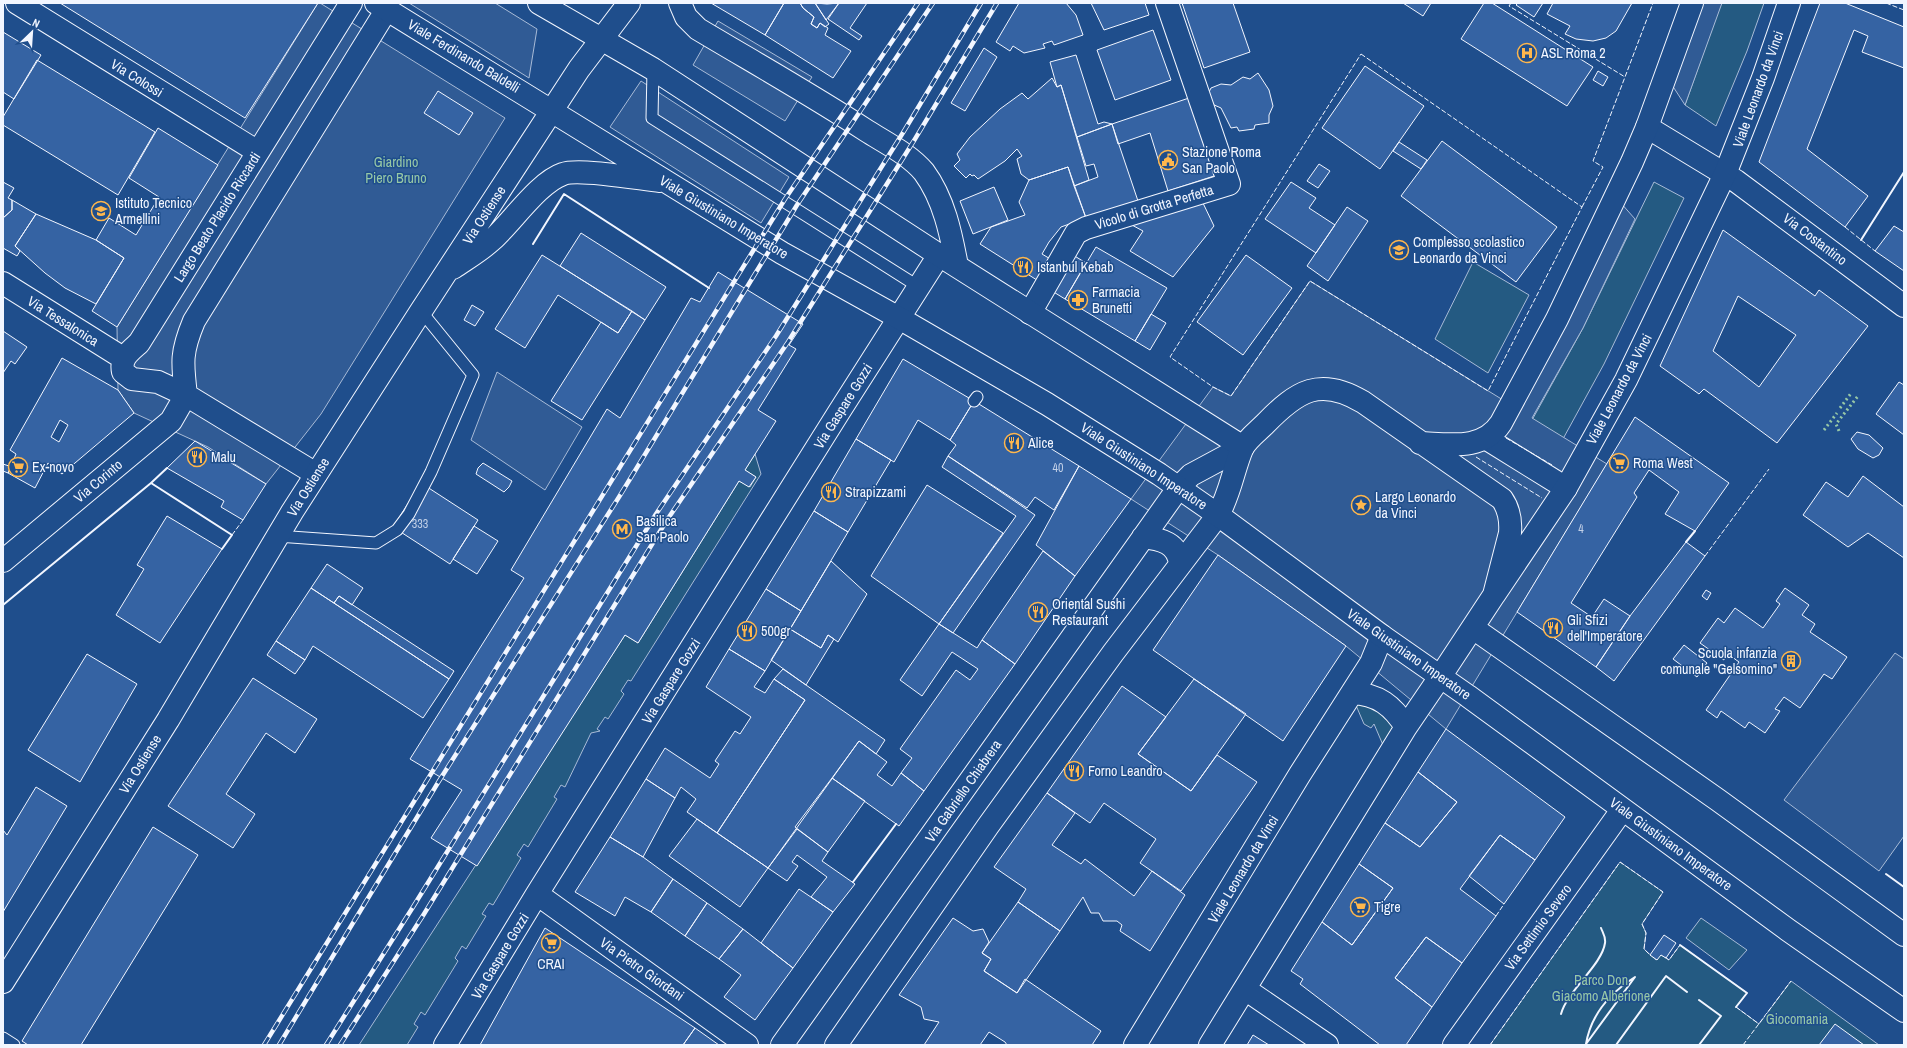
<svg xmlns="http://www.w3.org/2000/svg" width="1907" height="1048" font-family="'Archivo Narrow',sans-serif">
  <rect width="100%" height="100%" fill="#1f4e8c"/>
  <path fill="#245a82" stroke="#a8bbd7" d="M1721,3h43l-17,48 -31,75 -31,-21z
    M1654,182l30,16 -80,166 -46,84 -31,-19 56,-101z
    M1473,262l56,33 -41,78 -53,-34z
    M755,454l6,20 -130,207 -3,-1 -7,11 3,3 -16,25 -3,-2 -8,12 3,2 -9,2 -26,54 -4,-2 -7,12 3,2 -29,48 -4,-3 -7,11 4,3 -28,47 -4,-2 -7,11 4,2 -20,33 -4,-3 -7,12 3,3 -33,54 -4,-3 -7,12 4,3 -11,18h-48l266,-410 13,8 101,-162 11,6 6,-10 -11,-7z
    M1355,703h14l25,22 -11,20 -9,-21 -3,4 -7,-4z
    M1620,862l43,30 -21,32 4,9 -2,16 12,11 5,-5 8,5 11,-15 67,48 -11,14 23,17 32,-43 88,64h-389z
    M1701,918l46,32 -18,20 -43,-32z"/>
  <path fill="#305b95" stroke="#a8bbd7" d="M318,3h2l185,115 -184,296 -55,70 -58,-37 -74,-34 -16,-23 -1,-63z
    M409,3h86l42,26 -8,49z
    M1702,3h20l-37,102 -13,-20z
    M718,21l94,56 -4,6 -94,-55z
    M705,44l93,56 -13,21 -92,-56z
    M641,81l148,96 -28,46 -151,-96z
    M1620,202l15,17 -52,109 -51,90 75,46 -161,265 -100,-83 -128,-91 -87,-56 82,-112 18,9 79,-115 206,127z
    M497,372l85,55 -37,63 -74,-50z
    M1895,653l9,6v177l-25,35 -95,-71z"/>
  <path fill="#3563a3" stroke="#f2f6ff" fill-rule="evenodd" d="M60,3h258l-73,115z
    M711,3h73l-19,32z
    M784,3h16l3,5 11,9 -3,7 6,4 3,-5 8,5 -3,7 26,16 -18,27 -68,-43z
    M800,3h15l14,21 -4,3 -5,-4 -3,5 -6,-4 3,-7 -11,-9z
    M815,3l12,1 12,-1 -13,17z
    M839,3h28l-17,25 12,8 -3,4 -31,-21z
    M1019,3h47l10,12 7,20 -29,10 -2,-4 -9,3 2,4 -21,5 -11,-7 -3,5 -14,-9z
    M1091,3h54l4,12 -45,15z
    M1182,3h51l17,49 -46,16z
    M1403,3h28l-8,13z
    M1484,3h8l101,64 -26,39 -106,-67z
    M1518,3h25l-9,14 -18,-12z
    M1553,3h79l-16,28 -10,7 -13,3 -17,-2 -11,-5 5,-8 -23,-12z
    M1820,3h25l59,24v41l-42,-16 6,-16 -14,-6 -47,119 61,47 -23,31 -86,-65z
    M1153,30l18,50 -56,20 -18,-50z
    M3,32l38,23 -27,44 -11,-7z
    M984,48l13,9 -32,54 -14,-8z
    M1076,55l22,69 6,-2 8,2 -35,13 -16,-52 -4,2 -7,-25z
    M37,60l118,72 -37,63 -115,-70v-8z
    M1365,66l59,40 -44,63 -58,-41z
    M1598,71l10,6 -5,9 -10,-6z
    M1258,73l11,17 4,16 -4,9v8l-14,2 -1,4 -15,2 -2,-4 -6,1 -10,-20 -9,-4 -4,-10 3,-6 10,-4 10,1 12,-8 7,2z
    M1052,78l5,9 4,-2 28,95 -15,6 -6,-19 -39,13 -8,-6 -4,-15 5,-3 -5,-7 -12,12 -27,18 -4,-4 -2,1 -2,-2 -4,4 -12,-12 6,-6 -3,-6 13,-17 30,-28 22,-16 6,6z
    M438,91l35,22 -14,22 -35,-22z
    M1189,98l28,77 -49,16 -18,-58 -32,11 -6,-20z
    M1112,124l26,77 -52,17 -12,-32 24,-9 -4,-13 -8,2 -9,-29z
    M158,128l60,37 -101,162 -25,-16 32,-53 -28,-18 13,-22 27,17 23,-38 -30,-19z
    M1442,141l115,86 -41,55 -115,-86z
    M1399,142l28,18 -6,9 -28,-18z
    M1319,164l11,7 -12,17 -11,-7z
    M1068,167l18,51 -25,9 -12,15 -7,12 10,6 -12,22 -60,-38 11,-17 34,-12 -6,-13 10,-22z
    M3,182l11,6 -6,10 4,2v10l-9,8z
    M1291,182l25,16 -7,10 26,17 -19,28 -51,-34z
    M994,187l14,33 -35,14 -13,-33z
    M12,200l24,14 -21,32 5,5 -3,5 -14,-8v-30l9,-8z
    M1202,201l12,25 -41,51 -43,-26 13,-20 -13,-7z
    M1347,207l21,14 -40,60 -21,-15z
    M36,214l60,26 28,18 -28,46 -31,-16 -20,-15 -30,-27z
    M1894,226l10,6v39l-29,-20z
    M1723,230l92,66 4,-6 49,36 -91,117 -73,-54 -5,5 -39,-28zM1738,296l58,39 -37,52 -46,-36z
    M581,233l85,54 -21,33 -85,-54z
    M1096,247l71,41 -32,53 -70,-42z
    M542,255l90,56 -14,22 -60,-38 -33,53 -30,-19z
    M1073,255l13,8 -21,36 -13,-8z
    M1246,255l46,33 -49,67 -46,-33z
    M718,272l85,52 -14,21 7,4 -38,61 18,11 -31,49 11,7 -7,10 -10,-6 -101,162 -13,-8 -148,231 -46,-28 31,-48 -52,-31 114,-181 -13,-8 96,-161 13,9 71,-120 9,4z
    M472,305l12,7 -9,14 -11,-6z
    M632,311l13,9 -63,100 -31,-19 50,-79 17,11z
    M1151,314l15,9 -16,27 -15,-9z
    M3,331l24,16 -12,17 -4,-3 -8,12z
    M62,358l56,32 16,23 -72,61 -14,-11 -13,25 -27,-15 8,-19 -6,-4zM60,420l8,5 -9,17 -8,-5z
    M903,359l71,42 -24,39 -32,-20 -24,42 -38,-23z
    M1899,382l5,3v50l-28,-21z
    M974,401l105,65 -25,44 -19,-13 -8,11 -79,-52 8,-11 -6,-5z
    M1635,417l94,66 -34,48 -30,-17 14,-22 -30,-22 -15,23 3,4 -66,106 21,14 12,-18 26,17 -34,51 -79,-55z
    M1857,432l12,3 14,13 -4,7 -6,3 -15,-9 -7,-10z
    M856,439l35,21 -43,72 -34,-21z
    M195,441l71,43 -23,36 -22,-13 3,-6 -57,-33z
    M948,456l87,59 -82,118 -14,-9 77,-108 -74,-49z
    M483,463l29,18 -3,6 -5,5 -28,-18 2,-6z
    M3,464l9,3 -4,6 -5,-2z
    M1079,466l52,33 -56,77 -39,-31z
    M1863,476l41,31v51l-36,-25 -20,14 -45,-32 23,-33 22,15z
    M421,483l57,37 -28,44 -57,-37z
    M927,485l76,48 -64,91 -68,-48z
    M814,511l34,21 -47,79 -35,-22z
    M167,516l55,33 -62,94 -44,-28 28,-46 -7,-4z
    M474,526l24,15 -21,33 -24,-15z
    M1686,542l19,14 -91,125 -18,-14 34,-51z
    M1043,551l32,25 -60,88 -33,-24z
    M1218,555l128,91 -63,95 -130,-91z
    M831,561l36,33 -29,48 -10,-7 -7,13 -31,-19z
    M327,564l36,24 -11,17 -13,-9 -5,7 -23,-15z
    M311,588l138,91 -26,39 -110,-72 -8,14 -29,-19z
    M1785,588l24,17 -7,10 13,9 -5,8 37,25 -15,22 -8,-5 -24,34 -16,-11 -9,12 5,2 -15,22 -16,-11 -4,6 -24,-17 -4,7 -11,-8 33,-48 -11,-8 -4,6 -24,-17 18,-25 6,5 11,-15 28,20 17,-24 -4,-3z
    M766,589l35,22 -36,60 -36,-22z
    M1706,590l5,3 -4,7 -5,-4z
    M339,596l115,75 -5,8 -115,-76z
    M939,624l38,24 5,-8 33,24 -91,127 -23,-18 11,-15 -12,-9 56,-79 14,10 8,-11 -26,-17 -30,44 -22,-16z
    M790,629l31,19 7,-13 6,4 -28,46 -35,-25z
    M276,641l29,19 -10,14 -28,-19z
    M1684,645l23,18 -10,14 -24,-18z
    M729,649l36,22 -11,16 11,6 9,-14 31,21 -88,133 -30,-21 9,-13 -15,-12 -6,11 -29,-19 19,-31 45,30 9,-14 -4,-3 20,-30 5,3 11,-17 -45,-30z
    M87,654l50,30 -57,98 -52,-32z
    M783,669l102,71 -9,14 -17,-13 -91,127 -51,-35 88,-133 -31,-21z
    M253,678l64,41 -22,34 -29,-20 -40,61 29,20 -22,34 -65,-42z
    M1194,679l52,35 -55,77 -53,-37z
    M1122,686l44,31 -28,37 53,37 26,-36 40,27 -76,109 -41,-28 16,-24 -52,-36 -14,20 -43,-30z
    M1446,729l119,88 -30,43 -35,-25 -40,54 36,27 -34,47 -36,-26 -31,41 37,29 -26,38h-26l-80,-61 3,-5 -12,-8 31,-49 30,23 41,-57 -34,-24 26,-41 35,24 37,-45 -39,-30z
    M859,741l28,21 -10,13 15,11 9,-13 23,18 -25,35 -67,-48z
    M1418,772l39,30 -37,45 -35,-24z
    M832,778l33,23 -37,51 -33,-25z
    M646,779l29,19 -32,59 -33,-20z
    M36,787l31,19 -64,106v-82l4,5z
    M1047,793l28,20 -23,32 29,19 4,-5 49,37 18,-25 33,24 -35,56 -30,-20 2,-6 -5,-4h-14l-4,-8h-8l-8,-16 -23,34 -42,-29 8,-13 -32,-22z
    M697,819l71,49 -28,39 -71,-51z
    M153,827l45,28 -117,190h-53l-6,-4z
    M797,829l31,23 -6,9 33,23 -22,28 -22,-15 16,-20 -30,-22 -5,7 6,4 -11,15 -19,-13z
    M1500,835l35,25 -31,44 -35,-28z
    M610,837l33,20 30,22 -22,33 -26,-15 -10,19 -40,-24z
    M1359,864l34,24 -41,57 -30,-23z
    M673,879l34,24 -22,33 -34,-24z
    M799,889l34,23 -40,56 -32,-25z
    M1018,902l42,29 -43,62 -33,-22 7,-12 -9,-6z
    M707,903l36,26 -24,30 -34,-23z
    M953,918l20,13 10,-2 6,13 -7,11 9,6 -7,12 33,22 8,-14 76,52 -9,14h-85l-2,-3 -16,-10 -9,13h-56l15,-23 -15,-3 -3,-12 -22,-12z
    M545,928l150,100 -12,17h-203z
    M743,929l50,39 -38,52 -31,-23 17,-22 -22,-16z
    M1664,935l12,8 -10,15 -5,-3 -4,5 -7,-5z
    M1426,937l36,26 -30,44 -37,-29z
    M1835,1024l29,21h-45z
    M695,1028l24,17h-36z
    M1253,1035l16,10h-22z"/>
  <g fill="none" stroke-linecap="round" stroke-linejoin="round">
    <defs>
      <path id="lane" d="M653,69l-1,49 267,169
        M974,401l3,-4
        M277,536l99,7 21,-13 12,-16 22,-42 42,-97 -52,-64
        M3,1038l11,7"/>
      <path id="street" d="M17,3l241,149
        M1647,127l89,54 168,125
        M3,283l120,75
        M1030,313l46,-80 10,-5 143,-44 -62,-181
        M1487,439l79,49
        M316,474l-130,-79c-4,-33 -5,-43 8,-74l193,-312
        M1143,537c18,2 35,6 37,27
        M3,561l168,-140 15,-26 -28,-13 -26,-3 -9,-7c-3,-14 6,-20 16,-29l212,-340
        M1352,693c26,1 41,13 54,34
        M537,894l210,151
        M1245,989l82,56
        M445,1045l92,-151 302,-482 100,-157
        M782,1045l397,-558 12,-12 52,-28
        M836,1045l152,-219 125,-173 105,-138
        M1135,1045l165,-271 71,-111 11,-27
        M1210,1045l196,-318 34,-50
        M1454,1045l168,-235"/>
      <path id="secondary" d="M376,3l406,250 117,65 148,86 112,70 59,41 164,121 86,60 320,234 116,81
        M539,3l114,66 286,186 304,192
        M680,3l6,14 12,12c57,34 114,66 169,102 19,12 43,24 57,41 20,27 27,62 33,94
        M453,268c13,-9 27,-17 39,-28 20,-18 47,-58 71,-66 16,-6 77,5 97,7
        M1420,443c29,1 63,8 81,-20l56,-104 75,-157 15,-35 45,-124
        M1218,515c12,-21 15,-44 24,-66 4,-9 16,-18 23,-25 32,-33 55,-48 98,-22l139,97c7,10 9,22 8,34l-16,62 -54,82
        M1494,595l72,-107 60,-108 99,-206 38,-96 26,-75
        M1473,628l245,172 186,135
        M3,982l165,-262 124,-208 129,-201 158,-242 50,-66"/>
    </defs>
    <use href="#lane" stroke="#f2f6ff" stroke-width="13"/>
    <use href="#street" stroke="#f2f6ff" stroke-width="24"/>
    <use href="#secondary" stroke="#f2f6ff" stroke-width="24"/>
    <use href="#lane" stroke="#1f4e8c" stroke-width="11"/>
    <use href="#street" stroke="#1f4e8c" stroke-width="22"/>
    <use href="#secondary" stroke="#1f4e8c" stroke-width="22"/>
    <defs>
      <path id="rail" d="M264,1045l521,-846 133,-196
        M279,1045l160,-264 180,-284 178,-292 136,-202
        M326,1045l87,-138 243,-393 120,-178 128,-205 77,-128
        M340,1045l84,-131 243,-394 121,-178 127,-203 82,-136"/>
    </defs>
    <use href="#rail" stroke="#f2f6ff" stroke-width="4.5"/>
    <use href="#rail" stroke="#1f4e8c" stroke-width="3" stroke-dasharray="9" stroke-linecap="butt"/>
    <path stroke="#97c8a6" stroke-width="3" stroke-dasharray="2 3" stroke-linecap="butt" d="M1840,408l12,-16
      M1824,430l13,-17
      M1839,431l-3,-7 22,-28"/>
    <path stroke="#f2f6ff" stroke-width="1" stroke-dasharray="5 2" stroke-linecap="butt" d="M1511,3l-2,3 116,71 28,-74
      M1886,3l18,7
      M1361,54l221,153 -94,184 -178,-110 -79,115 -18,-9 -43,-30z
      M1582,207l21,-40 -10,-6 32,-84
      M1845,227l30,24
      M1506,438l46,27
      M1476,457l66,41
      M232,535l11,-15
      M1705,556l64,-87
      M1496,916l8,-12
      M1665,957l4,3 11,-15
      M1736,1007l23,17
      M1490,1045l130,-183 43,30 -21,32 4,9 -2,16 7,7
      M1743,1045l48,-64
      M1879,1045h1"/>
    <path stroke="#f2f6ff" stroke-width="2" d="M1861,240l43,-68
      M533,244l31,-50 145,94
      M167,468l-16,15 81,52 -10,14
      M1686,542l9,-11
      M3,605l148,-122
      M1886,874l18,13
      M853,882l43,-58
      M1680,945l67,48 -11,14
      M1635,977l-49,67c5,-30 24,-51 49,-67z
      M1699,1000l22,16 -22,29
      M1561,1014c6,-23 41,-49 44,-71 1,-6 -2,-10 -4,-15
      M1616,1045l50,-69 21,16"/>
  </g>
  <defs>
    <symbol id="hospital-ring" viewBox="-11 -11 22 22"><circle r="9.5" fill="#1f4e8c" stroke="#ffb74d" stroke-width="1.5"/><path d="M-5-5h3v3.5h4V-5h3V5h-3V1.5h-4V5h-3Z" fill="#ffb74d"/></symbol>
    <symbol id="civic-ring" viewBox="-11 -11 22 22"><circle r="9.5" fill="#1f4e8c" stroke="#ffb74d" stroke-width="1.5"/><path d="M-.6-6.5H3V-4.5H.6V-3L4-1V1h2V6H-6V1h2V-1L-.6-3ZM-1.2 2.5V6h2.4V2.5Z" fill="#ffb74d"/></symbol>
    <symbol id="school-ring" viewBox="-11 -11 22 22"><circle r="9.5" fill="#1f4e8c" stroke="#ffb74d" stroke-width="1.5"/><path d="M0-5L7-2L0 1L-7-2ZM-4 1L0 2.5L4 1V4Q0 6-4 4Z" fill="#ffb74d"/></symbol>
    <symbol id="restaurant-ring" viewBox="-11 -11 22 22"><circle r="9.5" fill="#1f4e8c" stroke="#ffb74d" stroke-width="1.5"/><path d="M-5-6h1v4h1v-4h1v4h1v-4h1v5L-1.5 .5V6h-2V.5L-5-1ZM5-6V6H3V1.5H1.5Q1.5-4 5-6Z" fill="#ffb74d"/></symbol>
    <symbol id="pharmacy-ring" viewBox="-11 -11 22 22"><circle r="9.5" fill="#1f4e8c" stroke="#ffb74d" stroke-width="1.5"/><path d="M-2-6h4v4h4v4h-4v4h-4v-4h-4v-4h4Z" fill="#ffb74d"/></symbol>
    <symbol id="supermarket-ring" viewBox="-11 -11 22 22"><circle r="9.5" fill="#1f4e8c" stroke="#ffb74d" stroke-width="1.5"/><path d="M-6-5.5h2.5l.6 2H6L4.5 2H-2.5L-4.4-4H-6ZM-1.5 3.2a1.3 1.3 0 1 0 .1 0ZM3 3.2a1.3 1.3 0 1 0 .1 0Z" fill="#ffb74d"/></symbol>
    <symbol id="sight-ring" viewBox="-11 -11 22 22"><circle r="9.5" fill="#1f4e8c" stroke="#ffb74d" stroke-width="1.5"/><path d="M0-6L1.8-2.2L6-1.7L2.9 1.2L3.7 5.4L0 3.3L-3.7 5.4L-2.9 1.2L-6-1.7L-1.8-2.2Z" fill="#ffb74d"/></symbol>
    <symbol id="metro-ring" viewBox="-11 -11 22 22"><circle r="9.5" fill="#1f4e8c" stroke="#ffb74d" stroke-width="1.5"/><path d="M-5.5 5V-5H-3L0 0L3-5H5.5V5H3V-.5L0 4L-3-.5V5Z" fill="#ffb74d"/></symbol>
    <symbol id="building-ring" viewBox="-11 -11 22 22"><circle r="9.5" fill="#1f4e8c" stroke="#ffb74d" stroke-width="1.5"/><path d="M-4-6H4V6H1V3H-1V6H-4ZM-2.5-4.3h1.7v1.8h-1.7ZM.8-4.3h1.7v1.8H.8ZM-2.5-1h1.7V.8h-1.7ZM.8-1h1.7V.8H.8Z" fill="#ffb74d"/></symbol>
  </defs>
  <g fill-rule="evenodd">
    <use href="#hospital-ring" x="1516" y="42" width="22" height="22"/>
    <use href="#civic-ring" x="1157" y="149" width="22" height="22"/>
    <use href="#school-ring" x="90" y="200" width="22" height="22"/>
    <use href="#school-ring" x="1388" y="239" width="22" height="22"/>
    <use href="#restaurant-ring" x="1012" y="256" width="22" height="22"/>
    <use href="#pharmacy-ring" x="1067" y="289" width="22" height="22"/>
    <use href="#restaurant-ring" x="1003" y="432" width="22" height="22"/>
    <use href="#restaurant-ring" x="186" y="446" width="22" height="22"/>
    <use href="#supermarket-ring" x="1608" y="452" width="22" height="22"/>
    <use href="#supermarket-ring" x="7" y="456" width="22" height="22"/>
    <use href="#restaurant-ring" x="820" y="481" width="22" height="22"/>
    <use href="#sight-ring" x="1350" y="494" width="22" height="22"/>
    <use href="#metro-ring" x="611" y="518" width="22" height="22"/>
    <use href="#restaurant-ring" x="1027" y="601" width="22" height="22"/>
    <use href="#restaurant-ring" x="1542" y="617" width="22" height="22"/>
    <use href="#restaurant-ring" x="736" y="620" width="22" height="22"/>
    <use href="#building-ring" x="1780" y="650" width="22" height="22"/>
    <use href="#restaurant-ring" x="1063" y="760" width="22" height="22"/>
    <use href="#supermarket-ring" x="1349" y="896" width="22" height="22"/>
    <use href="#supermarket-ring" x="540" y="932" width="22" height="22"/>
  </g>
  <g text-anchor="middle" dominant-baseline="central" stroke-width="3" stroke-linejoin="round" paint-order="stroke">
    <g font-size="12" fill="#c3d1e8">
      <text x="1058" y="468">40</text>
      <text x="420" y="524">333</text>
      <text x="1581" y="529">4</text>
    </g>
    <g font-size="14" fill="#f2f6ff" stroke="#1f4e8c" text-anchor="start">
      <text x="1541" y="53">ASL Roma 2</text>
      <text x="1182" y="152">Stazione Roma<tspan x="1182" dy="16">San Paolo</tspan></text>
      <text x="115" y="203">Istituto Tecnico<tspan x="115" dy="16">Armellini</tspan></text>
      <text x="1413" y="242">Complesso scolastico<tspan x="1413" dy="16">Leonardo da Vinci</tspan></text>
      <text x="1037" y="267">Istanbul Kebab</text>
      <text x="1092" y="292">Farmacia<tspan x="1092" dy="16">Brunetti</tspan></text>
      <text x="1028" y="443">Alice</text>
      <text x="211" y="457">Malu</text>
      <text x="1633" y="463">Roma West</text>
      <text x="32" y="467">Ex-novo</text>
      <text x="845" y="492">Strapizzami</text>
      <text x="1375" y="497">Largo Leonardo<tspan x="1375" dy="16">da Vinci</tspan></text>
      <text x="636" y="521">Basilica<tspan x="636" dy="16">San Paolo</tspan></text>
      <text x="1052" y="604">Oriental Sushi<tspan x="1052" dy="16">Restaurant</tspan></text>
      <text x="1567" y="620">Gli Sfizi<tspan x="1567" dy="16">dell'Imperatore</tspan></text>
      <text x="761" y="631">500gr</text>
      <text x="1777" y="653" text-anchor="end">Scuola infanzia<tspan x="1777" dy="16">comunale "Gelsomino"</tspan></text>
      <text x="1088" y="771">Forno Leandro</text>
      <text x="1374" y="907">Tigre</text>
      <text x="551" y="964" text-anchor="middle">CRAI</text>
    </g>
    <g font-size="14" fill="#f2f6ff" stroke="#1f4e8c">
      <text transform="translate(464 56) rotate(31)">Viale Ferdinando Baldelli</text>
      <text transform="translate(137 78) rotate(32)">Via Colossi</text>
      <text transform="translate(1758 89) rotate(-70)">Viale Leonardo da Vinci</text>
      <text transform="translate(1154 207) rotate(-17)">Vicolo di Grotta Perfetta</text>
      <text transform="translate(484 215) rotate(-57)">Via Ostiense</text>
      <text transform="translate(217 217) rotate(-58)">Largo Beato Placido Riccardi</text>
      <text transform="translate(724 217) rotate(31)">Viale Giustiniano Imperatore</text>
      <text transform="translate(1815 239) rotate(37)">Via Costantino</text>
      <text transform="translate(63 321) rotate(32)">Via Tessalonica</text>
      <text transform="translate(1619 389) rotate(-62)">Viale Leonardo da Vinci</text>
      <text transform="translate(843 406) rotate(-58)">Via Gaspare Gozzi</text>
      <text transform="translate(1144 466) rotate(33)">Viale Giustiniano Imperatore</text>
      <text transform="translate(98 481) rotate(-40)">Via Corinto</text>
      <text transform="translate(308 487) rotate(-58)">Via Ostiense</text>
      <text transform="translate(1409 654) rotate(35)">Viale Giustiniano Imperatore</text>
      <text transform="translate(671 681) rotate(-58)">Via Gaspare Gozzi</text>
      <text transform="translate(140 764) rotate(-58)">Via Ostiense</text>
      <text transform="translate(963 791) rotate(-55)">Via Gabriello Chiabrera</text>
      <text transform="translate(1671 844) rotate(36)">Viale Giustiniano Imperatore</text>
      <text transform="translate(1243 869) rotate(-59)">Viale Leonardo da Vinci</text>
      <text transform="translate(1538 927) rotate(-54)">Via Settimio Severo</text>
      <text transform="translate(500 956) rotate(-59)">Via Gaspare Gozzi</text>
      <text transform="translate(642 969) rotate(35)">Via Pietro Giordani</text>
    </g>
    <g font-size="14" fill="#97c8a6" stroke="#1f4e8c">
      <text x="396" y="162">Giardino<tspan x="396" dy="16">Piero Bruno</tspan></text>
      <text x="1601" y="980">Parco Don<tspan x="1601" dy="16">Giacomo Alberione</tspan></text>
      <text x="1797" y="1019">Giocomania</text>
    </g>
  </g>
  <rect width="1907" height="1048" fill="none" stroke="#f2f6ff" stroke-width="8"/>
  <g transform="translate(32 32) rotate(25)" stroke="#1f4e8c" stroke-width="3" paint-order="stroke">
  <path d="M0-3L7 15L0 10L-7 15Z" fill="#f2f6ff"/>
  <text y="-6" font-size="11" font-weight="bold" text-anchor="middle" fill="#f2f6ff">N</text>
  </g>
</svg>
